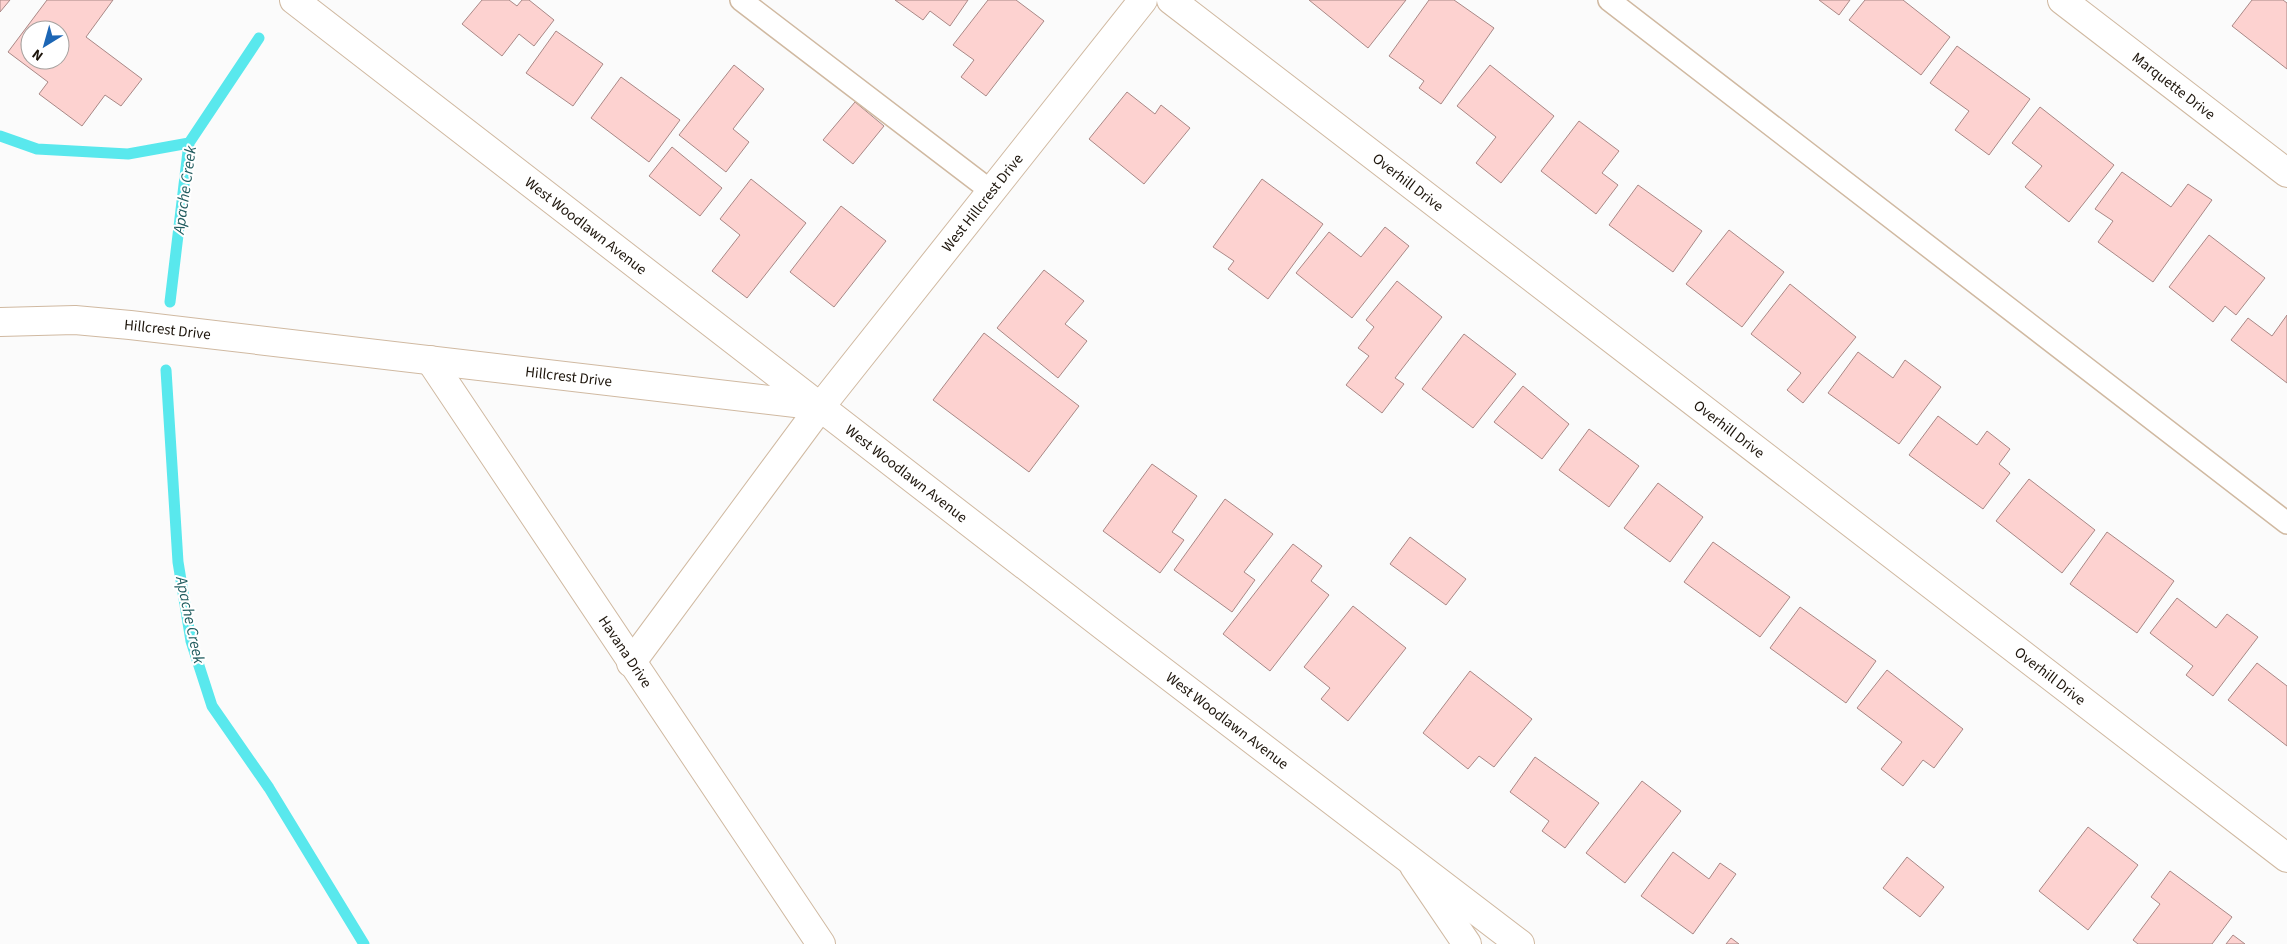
<svg xmlns="http://www.w3.org/2000/svg" width="2287" height="944" font-family="'Source Sans 3',sans-serif">
  <rect width="100%" height="100%" fill="#fbfbfb"/>
  <g fill="none" stroke-linecap="round" stroke-linejoin="round">
    <path stroke="#59e8ed" stroke-width="11" d="M0,136l37,13 91,5 61,-11
      M170,302l19,-159 70,-105
      M166,370l12,192 13,79 21,65 57,82 95,156"/>
  </g>
  <path fill="#fdd2d0" stroke="#a98886" fill-rule="evenodd" d="M0,0h10l-10,12z
    M47,0h66l-27,37 56,42 -21,27 -16,-11 -23,31 -43,-32 9,-12 -40,-30zM30,30h30v30h-30z
    M482,0h27l8,6 5,-6h7l25,20 -20,26 -15,-12 -17,22 -40,-32z
    M895,0h73l-18,26 -20,-15 -7,9z
    M988,0h28l28,21 -58,75 -25,-19 13,-17 -21,-15z
    M1309,0h97l-38,48z
    M1429,0h25l40,28 -53,76 -22,-16 5,-7 -35,-25z
    M1819,0h31l-11,15z
    M1865,0h38l47,37 -29,38 -72,-55z
    M2252,0h31l4,3v66l-55,-43z
    M556,31l47,33 -30,42 -47,-33z
    M1957,46l73,53 -41,56 -34,-25 14,-19 -39,-28z
    M734,65l30,24 -31,40 16,13 -23,30 -47,-37z
    M1490,65l64,51 -53,67 -25,-20 20,-26 -39,-31z
    M621,77l59,43 -31,42 -58,-44z
    M1127,92l28,22 6,-9 29,23 -46,56 -55,-45z
    M855,102l29,24 -31,38 -30,-24z
    M2040,107l74,58 -45,57 -44,-35 17,-21 -30,-23z
    M1579,121l40,30 -17,22 16,12 -22,29 -55,-43z
    M672,147l50,41 -22,28 -51,-40z
    M2122,172l49,35 17,-23 24,16 -59,82 -55,-40 15,-21 -18,-12z
    M751,179l55,44 -59,75 -35,-27 28,-36 -20,-16z
    M1262,179l61,45 -55,75 -40,-30 6,-8 -21,-14z
    M1638,185l64,46 -29,41 -64,-47z
    M841,206l45,35 -52,66 -44,-35z
    M1385,227l24,19 -57,72 -56,-45 33,-41 32,25z
    M1729,230l55,42 -42,55 -56,-43z
    M2209,235l56,43 -29,37 -11,-9 -12,16 -44,-35z
    M1044,270l40,31 -19,23 22,17 -29,37 -61,-50z
    M1397,281l45,36 -47,61 9,6 -22,29 -36,-28 23,-29 -11,-8 16,-21 -8,-7z
    M1790,284l66,53 -53,66 -16,-13 14,-17 -50,-39z
    M2287,315v68l-56,-43 17,-22 24,18z
    M984,333l95,73 -50,66 -96,-72z
    M1464,334l52,40 -43,54 -51,-39z
    M1858,352l35,26 12,-18 36,27 -42,57 -71,-51z
    M1523,386l46,38 -27,35 -48,-37z
    M1938,416l39,29 10,-14 23,18 -11,15 11,9 -27,36 -74,-54z
    M1589,429l50,37 -30,41 -50,-37z
    M1152,464l45,32 -25,36 12,8 -24,33 -57,-42z
    M2029,479l66,51 -33,43 -66,-52z
    M1658,483l45,34 -33,45 -46,-34z
    M1225,499l48,35 -29,38 11,8 -23,32 -58,-42z
    M2107,532l67,49 -37,52 -67,-49z
    M1410,537l56,42 -20,26 -56,-41z
    M1713,542l77,55 -30,40 -76,-55z
    M1293,544l29,22 -11,15 18,14 -59,76 -47,-37z
    M2177,598l39,30 11,-14 31,23 -45,59 -27,-21 7,-9 -43,-33z
    M1353,606l53,42 -58,73 -27,-22 9,-11 -26,-21z
    M1800,607l76,54 -30,42 -76,-55z
    M2257,663l30,23v60l-59,-46z
    M1887,670l76,59 -29,39 -11,-8 -20,26 -22,-17 21,-27 -45,-34z
    M1470,671l62,48 -38,48 -15,-11 -11,13 -45,-36z
    M1535,757l64,46 -34,45 -23,-17 7,-10 -39,-29z
    M1642,781l39,30 -56,72 -39,-30z
    M2088,827l50,38 -50,65 -49,-39z
    M1673,852l36,27 11,-16 16,11 -43,60 -52,-38z
    M1907,857l37,30 -24,30 -37,-29z
    M2170,871l62,46 -20,27h-74l-5,-4 27,-36 -9,-7z
    M2233,935l12,9h-19z
    M1731,938l8,6h-13z"/>
  <g fill="none" stroke-linecap="round" stroke-linejoin="round">
    <defs>
      <path id="service" d="M741,0l250,191
        M1609,0l678,523"/>
      <g id="minor">
        <path id="s1" d="M1171,0l1116,858"/>
        <path id="s2" d="M2062,0l225,173"/>
        <path id="s3" d="M0,322l75,-2 55,5 691,81"/>
        <path id="s4" d="M430,360l391,584"/>
        <path id="s5" d="M631,663l190,-257 322,-406"/>
        <path d="M1414,866l53,78"/>
      </g>
      <g id="tertiary">
        <path id="s6" d="M294,0l812,628 414,316"/>
      </g>
    </defs>
    <use href="#service" stroke="#d0b9a1" stroke-width="24"/>
    <use href="#minor" stroke="#d0b9a1" stroke-width="30"/>
    <use href="#tertiary" stroke="#d0b9a1" stroke-width="30"/>
    <use href="#service" stroke="#fff" stroke-width="21"/>
    <use href="#minor" stroke="#fff" stroke-width="28"/>
    <use href="#tertiary" stroke="#fff" stroke-width="28"/>
  </g>
  <g text-anchor="middle" dominant-baseline="central" stroke-width="4" stroke-linejoin="round" paint-order="stroke">
    <g font-size="15" fill="#1d150c" stroke="#fff">
      <text stroke="none"><textPath href="#s2" startOffset="141">Marquette Drive</textPath></text>
      <text stroke="none"><textPath href="#s1" startOffset="299">Overhill Drive</textPath></text>
      <text stroke="none"><textPath href="#s5" startOffset="579">West Hillcrest Drive</textPath></text>
      <text stroke="none"><textPath href="#s6" startOffset="369">West Woodlawn Avenue</textPath></text>
      <text stroke="none"><textPath href="#s3" startOffset="168">Hillcrest Drive</textPath></text>
      <text stroke="none"><textPath href="#s3" startOffset="572">Hillcrest Drive</textPath></text>
      <text stroke="none"><textPath href="#s1" startOffset="704">Overhill Drive</textPath></text>
      <text stroke="none"><textPath href="#s6" startOffset="774">West Woodlawn Avenue</textPath></text>
      <text stroke="none"><textPath href="#s4" startOffset="351">Havana Drive</textPath></text>
      <text stroke="none"><textPath href="#s1" startOffset="1109">Overhill Drive</textPath></text>
      <text stroke="none"><textPath href="#s6" startOffset="1179">West Woodlawn Avenue</textPath></text>
    </g>
    <g font-size="16" font-style="italic" fill="#215c5f" stroke="#fff">
      <text transform="translate(185 190) rotate(-82)">Apache Creek</text>
      <text transform="translate(190 620) rotate(78)">Apache Creek</text>
    </g>
  </g>
  <g transform="translate(45 45) rotate(217)"><circle r="24" fill="#ffffff" stroke="#a5a19e"/>
  <path d="M0-4L9 19L0 12L-9 19Z" fill="#1c66b5"/>
  <text y="-8" font-size="14" font-weight="bold" text-anchor="middle" fill="#1d150c">N</text>
  </g>
</svg>
